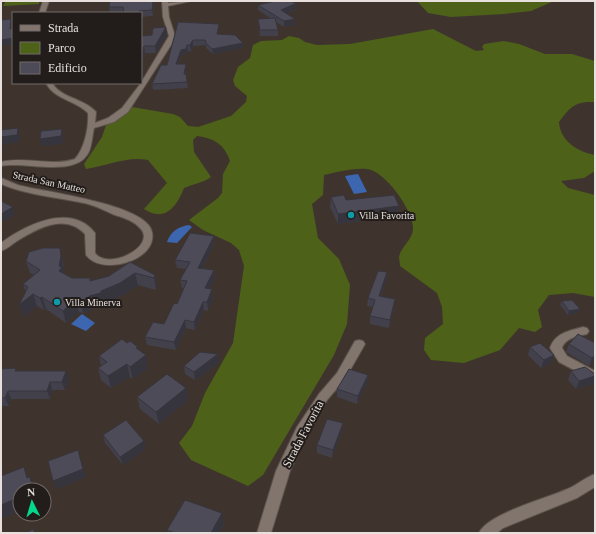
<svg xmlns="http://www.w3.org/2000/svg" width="596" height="534" font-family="Georgia,serif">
  <rect width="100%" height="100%" fill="#3f342d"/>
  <path fill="#4d6119" d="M6,1h33v3l-36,2z
    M417,1h137l-23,10 -27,3 -53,3 -23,-4z
    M433,29l43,22 8,-1 -2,-3 2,-3 20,-3 15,3 26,10h27l23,7v41c-20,-1 -25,5 -36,20 1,19 19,30 36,33v16l-11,7 -23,3 7,7 27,7v102l-22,-4 -24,2 -11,15 4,17 -7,5 -16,-4 -19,22 -36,13 -33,-3 -7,-10 1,-12 18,-14 -1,-17 -5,-14 -37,-27c0,-3 -1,-7 -1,-9 2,-11 15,-18 14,-30 -1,-18 -28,-56 -46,-58 -14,-1 -29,3 -43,6l-1,20 -11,9 6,34 21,21 11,26 -3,39 -13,31 -71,120 -15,11 -57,-26 -12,-17 13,-17 13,-33 28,-50 11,-77 -5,-16 -8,-7 -28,-13 -14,-10 29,-22 4,-5 1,-19 7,-13c-5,-16 -16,-23 -33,-25l-4,4 1,12 17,25c-8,6 -18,7 -27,11 -7,18 -19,35 -40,21l23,-26 -19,-23c-21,-4 -41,6 -62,9l-2,-5 18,-27 4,-12 26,-18 41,7 7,3 8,9 10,1 33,-11 15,-14 1,-6 -12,-10 -2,-6 5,-13 12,-9 3,-13 8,-4 21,-1 7,-4 10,2 6,4 12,3 33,-1z"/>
  <path fill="#3d66b1" d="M358,174l9,18 -13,2 -9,-18z
    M189,225l3,2 -15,16 -10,-1c4,-11 11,-15 22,-17z
    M82,314l13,9 -9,8 -15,-7z"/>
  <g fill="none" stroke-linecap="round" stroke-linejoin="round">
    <defs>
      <path id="minor" d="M43,1h6l-4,12h-6z
        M162,1h6v2l23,-2 -23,5 1,11 6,19 -4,9 -43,67 -14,10 -20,6c-2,8 -2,21 -7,27 -14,22 -63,6 -86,11v-4c25,-6 50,5 74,-3 10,-11 14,-33 13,-46 -13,-13 -33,-13 -42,-30h6c10,16 32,15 44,29l-1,11 13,-5 14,-10 19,-25 28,-47 -6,-19z
        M1,178c6,2 11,5 17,7 25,7 129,19 134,47 6,28 -50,45 -66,23l-1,-21c-20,-21 -47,-6 -68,7 -5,3 -10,8 -16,10v-8c24,-18 70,-41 94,-10v20c13,18 61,-6 46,-24 -7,-8 -16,-11 -26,-14 -10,-4 -20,-10 -31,-12 -28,-6 -57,-8 -83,-19z
        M583,327l4,1 2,3 -2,3c-9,2 -22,4 -25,14l5,8 28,15v10l-36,-19 -9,-14c5,-15 19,-17 33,-21z
        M359,340l4,1 2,3 -20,35 -18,21 -20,34 -17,37 -19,62h-14l19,-62 21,-44 22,-33 18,-21 18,-32z
        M595,474v13l-18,11 -74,30 -6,5h-18c8,-19 66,-34 86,-43 11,-4 19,-12 30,-16z"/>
    </defs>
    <use href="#minor" stroke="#5c534d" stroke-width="2"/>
    <use href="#minor" fill="#81756d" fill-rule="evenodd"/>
  </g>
  <path fill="#42404b" d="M154,1l-1,15 -12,1v-4h-17v-1l-14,1 -1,-6z
    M258,5l39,4 -11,5 9,11 -11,2 -8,-5 2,8v6h-18l-2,-17 12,-1 -12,-8z
    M178,22l41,2v5l-1,5 25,14 -30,6 -7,-6v-3l-13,1 -2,5h-3l-1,3 -6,1 -3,9h8v10l2,14 -35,2 -1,-6 15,-19z
    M166,27l1,7 -11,19h-11l-4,13v-30l11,-1z
    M331,197l15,3 52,16 -60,8 -8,-17z
    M214,236v8l-11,24 11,2 1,8 -6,11 4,8 -5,14 -4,-1 -9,20 -9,-2 -10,22 -29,-5 -2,-8 19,-13 13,-20 7,-16h-2l-2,-8 6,-11 -9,-1 -2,-8z
    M63,260l1,8 -1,5 9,5h18l1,3 18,-5 21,-14 25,13 2,12 -1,3 -18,-5 -15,10 -19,8v2l-12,3v2l-9,3 -4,-1 -13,11 -20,-14 -2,1 -7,-4 -13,11 -5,-12 7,-12 -3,-9 11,-9 -4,-2 -4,-12z
    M387,272l-1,8 -5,16 14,3 -1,8 -5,21 -19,-4v-8l3,-9 -6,-1 1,-8z
    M562,301l18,8 -2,4 -10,2 -8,-10z
    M595,343v16l-6,7 -23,-14 3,-8z
    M530,347l24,8 -3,8 -10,5 -13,-13z
    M139,350l9,18 -15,11 -3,-2 -19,11 -10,-8 -3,-12 3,-2 -2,-10z
    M219,363l-24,17 -10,-6 -1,-8z
    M1,369l15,2 53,8 -4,11h-13l-2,9h-39l-2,7h-8z
    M571,371l24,3v7l-1,3 -18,5 -8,-9z
    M368,375l-1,8 -10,21 -20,-7v-8z
    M186,388l2,12 -29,24 -19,-15 -3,-12z
    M343,423l-1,8 -10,27 -15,-5v-8z
    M103,435l43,14 -23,16 -18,-22z
    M224,525l-5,8h-51l-1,-3z"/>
  <path fill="#36343d" d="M153,1h4h-3l-1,15 -1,-6z
    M297,3v6l-16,7v-6z
    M11,19l1,5 -1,10 -1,-5z
    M295,19v6l-11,2v-6z
    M219,24v5l-2,10v-5z
    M166,27l1,7 -11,19 -1,-7z
    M13,38v6l-12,2v-6z
    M193,40v6l-2,5 -1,-6z
    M243,43v5l-30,6 -1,-5z
    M187,45l1,6 -1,3 -6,1 -5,15v-6l5,-14z
    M144,46l1,7 -4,13v-10z
    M186,64v6l-1,10 -1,-6z
    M18,128l2,7 -1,7 -18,3v-8z
    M62,129l1,7v8l-21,2 -2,-7z
    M399,206l-1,10 -60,8v-10z
    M13,207l2,8 -14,8v-9z
    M214,236v8l-15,32 -1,-8z
    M60,248l4,20 -1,6 -4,-3z
    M214,270l1,8 -9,18 -1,-8z
    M387,272l-1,8 -8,24 1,-8z
    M135,273l3,12 -15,10 -19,8v2l-12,3v2l-9,3 -3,-12 9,-5 12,-5z
    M155,275l2,12 -1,3 -2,-12z
    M212,289l1,8 -5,14 -1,-9z
    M33,294l4,12 -13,11 -5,-12z
    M42,297l4,12 -2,1 -4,-12z
    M395,299l-1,8 -5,21 1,-8z
    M75,300l4,12 -13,11 -3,-12z
    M203,302l1,8 -9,20 -1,-8z
    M580,309l-2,4 -10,2 1,-4z
    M185,320l1,8 -10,22 -2,-8z
    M218,354l1,9 -24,17 -1,-8z
    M146,355l2,13 -15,11 -3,-12z
    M554,355l-3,8 -10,5 3,-8z
    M595,355v4l-6,7 3,-8z
    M127,364l3,13 -19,11 -3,-12z
    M66,371l3,8 -4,11 -3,-8z
    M368,375l-1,8 -10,21 1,-8z
    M595,376v5l-1,3 -18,5 3,-8z
    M50,382l2,8 -2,9 -3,-8z
    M186,388l2,12 -29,24 -3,-12z
    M8,391l3,8 -2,7 -4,-8z
    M343,423l-1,8 -10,27 1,-8z
    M144,441l2,8 -23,16 -3,-8z
    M78,450l8,27 -29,12 -4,-8z
    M24,467l5,12 -2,-1z
    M30,477l5,13h-2z
    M20,497v14l-19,8v-14z
    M222,513l2,12 -5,8h-8z"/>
  <path fill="#4d4b57" stroke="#36343d" d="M110,1h43l-1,9 -13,1 1,2h-16l-1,-6h-14z
    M275,1h14l8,2 -16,7 14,9 -11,2 -26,-16z
    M275,18l3,12h-18l-2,-11z
    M11,19l-1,10 3,-1v10l-12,2v-20z
    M178,22l41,2 -2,10 18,1 8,8 -31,6 -6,-6 -1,-3h-12l-3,5h-3l-1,4 -5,1 -5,14h10l-2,10h2l1,8 -35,2 9,-19h6z
    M166,27l-11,19h-11l-3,10v-20l11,-1 1,-7z
    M18,128l-1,7 -16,2v-7z
    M62,129l-1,7 -21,3 1,-8z
    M344,195l2,5 48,-5 5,11 -61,8 -7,-17z
    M1,201l12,6 -12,7z
    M190,233l24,3 -16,32 16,2 -9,18 7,1 -5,13h-4l-9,20 -9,-2 -11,22 -29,-5 8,-15 11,2 10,-21 3,1 10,-23 -7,-1 10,-18 -15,-2z
    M43,248h17l1,8 -2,10 3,1 -3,4 13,7h18v3l19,-5 21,-14 25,13 -1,3 -19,-5 -15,10 -19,8v2l-12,3v2l-9,3 -5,-1 -12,11 -21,-14 -2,1 -7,-4 -14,11 9,-18 -5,-3 17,-14 -14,-9 3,-9z
    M378,271l9,1 -8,24 16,3 -5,21 -20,-4 5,-16 -7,-2z
    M572,300l8,9 -11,2 -7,-10z
    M578,334l17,9v12l-3,3 -23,-14z
    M122,339l5,4 3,-2 8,6 -2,1 10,7 -16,12 -3,-3 -19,12 -10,-8 9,-6 -8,-6z
    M540,343l14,12 -10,5 -14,-13z
    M200,352l18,2 -24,18 -10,-6z
    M585,367l10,7v2l-16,5 -8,-10z
    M16,368l-1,3h51l-4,11h-12l-3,9h-39l-3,7h-4v-29z
    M349,369l19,6 -10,21 -21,-7z
    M167,374l19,14 -30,24 -19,-15z
    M327,419l16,4 -10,27 -16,-5z
    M126,420l18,21 -24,16 -17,-22z
    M78,450l5,19 -30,12 -5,-20z
    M24,467l3,11 3,-1 3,13h-13v7l-19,8v-29z
    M185,500l37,13 -11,20h-36l-8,-3z
    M33,529l2,4h-9z"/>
  <g fill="#0f9aa8" stroke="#221d1a" stroke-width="1.5">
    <circle cx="351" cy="215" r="4"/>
    <circle cx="57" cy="302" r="4"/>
  </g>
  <g text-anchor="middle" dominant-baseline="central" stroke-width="4" stroke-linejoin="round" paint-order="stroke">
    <g font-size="10" fill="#e7e0dc" stroke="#221d1a">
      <text transform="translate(49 182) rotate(12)">Strada San Matteo</text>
    </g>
    <g font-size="10" fill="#e7e0dc" stroke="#221d1a" text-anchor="start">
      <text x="359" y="215">Villa Favorita</text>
      <text x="65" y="302">Villa Minerva</text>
    </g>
    <g font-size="12" fill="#e7e0dc" stroke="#221d1a">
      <text transform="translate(303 434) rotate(-62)">Strada Favorita</text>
    </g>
  </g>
  <rect width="596" height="534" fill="none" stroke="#e7e0dc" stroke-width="4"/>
  <rect x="12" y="12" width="130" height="72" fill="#221d1a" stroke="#716b68"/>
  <rect x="20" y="25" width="20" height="6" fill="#81756d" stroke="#716b68"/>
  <text x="48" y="32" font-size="12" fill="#e7e0dc">Strada</text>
  <rect x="20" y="42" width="20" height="12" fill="#4d6119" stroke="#716b68"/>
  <text x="48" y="52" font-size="12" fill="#e7e0dc">Parco</text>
  <rect x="20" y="62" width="20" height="12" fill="#4d4b57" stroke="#716b68"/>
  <text x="48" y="72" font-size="12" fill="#e7e0dc">Edificio</text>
  <g transform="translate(32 502) rotate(355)"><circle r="19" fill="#221d1a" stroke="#716b68"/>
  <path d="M0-3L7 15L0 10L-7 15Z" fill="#04d98b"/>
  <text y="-6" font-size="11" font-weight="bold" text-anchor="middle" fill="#e7e0dc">N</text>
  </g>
</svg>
